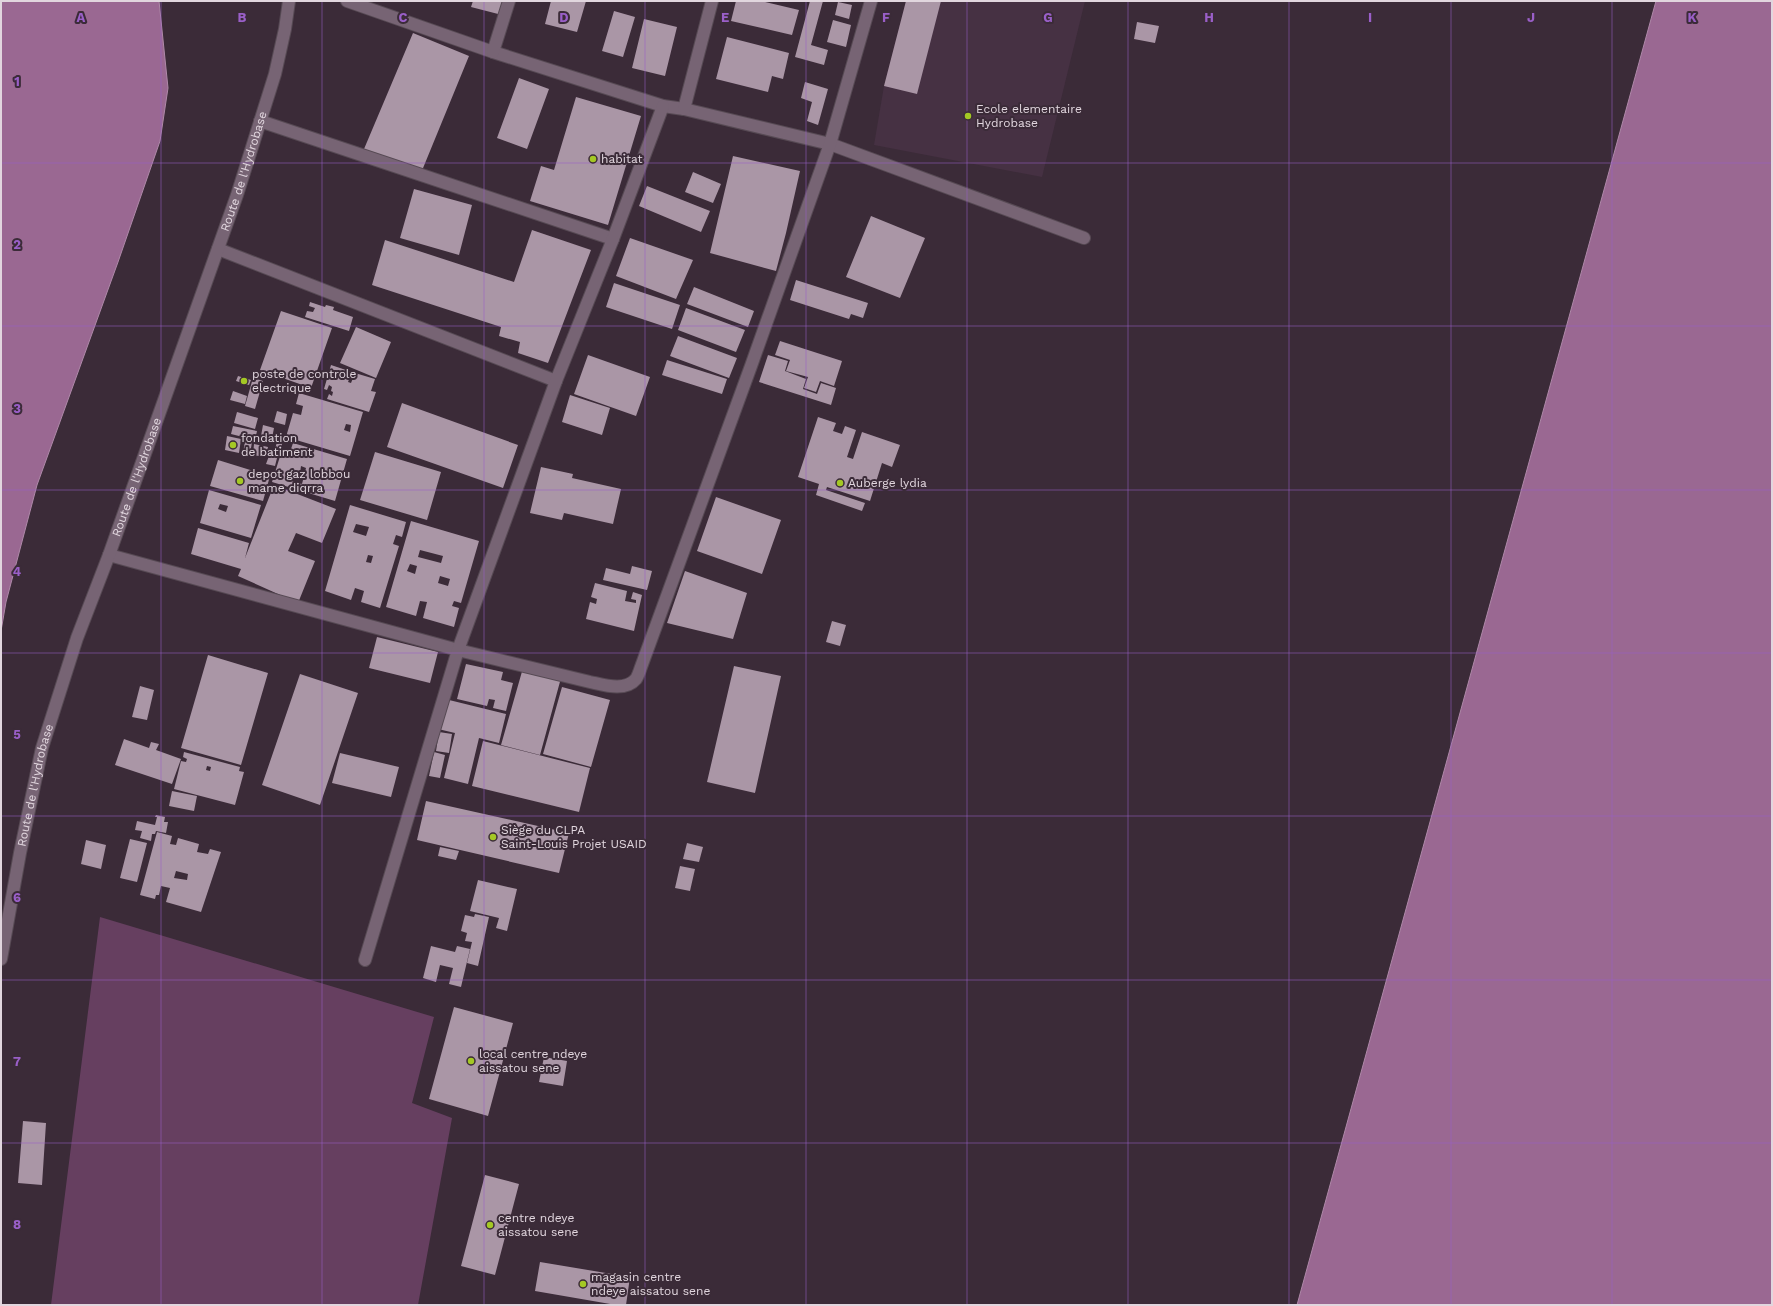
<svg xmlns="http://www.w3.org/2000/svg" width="1773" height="1306" font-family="'Work Sans',sans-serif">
  <rect width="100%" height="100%" fill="#3b2b38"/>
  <path fill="#463143" d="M906,1h179l-43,176 -168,-32 10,-59z"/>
  <path fill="#663f60" d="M100,917l334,100 -22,86 40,15 -34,187h-367z"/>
  <path fill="#9a6892" stroke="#af89a9" d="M1,1h158l9,87 -8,53 -42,121 -81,223 -31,117 -5,29z
    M1656,1h116v1304h-475z"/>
  <path fill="#aa96a6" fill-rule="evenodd" d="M473,1h33l-4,14 -31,-8z
    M551,1h35l-9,31 -32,-8z
    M736,1h25l38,9 -7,25 -61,-14z
    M810,1h13l-12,44 17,5 -4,15 -29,-8z
    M906,1h35l-24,93 -33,-8z
    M838,2l14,3 -3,14 -14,-4z
    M614,11l21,6 -12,40 -21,-6z
    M644,19l33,8 -12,49 -33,-8z
    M833,20l18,5 -5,22 -19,-5z
    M1137,22l22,4 -4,17 -21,-4z
    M413,33l56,23 -48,117 -57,-24z
    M727,37l62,16 -6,26 -11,-3 -4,16 -52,-13z
    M519,78l30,11 -22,60 -30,-11z
    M805,82l23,7 -10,36 -11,-4 5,-19 -11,-4z
    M576,97l65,19 -33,109 -78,-24 11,-35 13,4z
    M733,156l67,15 -14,62 -10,38 -66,-18z
    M693,172l28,12 -8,19 -28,-11z
    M647,186l63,25 -9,21 -62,-26z
    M414,189l58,16 -13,50 -59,-17z
    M871,216l54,22 -25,60 -54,-21z
    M532,230l59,20 -43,113 -30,-10 2,-11 -21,-6 2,-9 -129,-42 13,-45 129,42z
    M630,238l63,22 -17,39 -60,-23z
    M796,280l72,23 -5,15 -12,-4 -2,5 -59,-19z
    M614,283l66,22 -8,24 -66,-22z
    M694,287l60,24 -6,16 -61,-23z
    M310,302l15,5 1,-2 8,2 -1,3 20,7 -4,14 -44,-14 2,-6 6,1 2,-4 -6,-2z
    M686,308l59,22 -9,22 -58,-22z
    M281,311l51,17 -21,60 -51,-18z
    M356,327l35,15 -15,36 -36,-15z
    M678,336l59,22 -8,20 -59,-22z
    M780,341l62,20 -8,25 -14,-5 -4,11 -12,-4 4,-11 -22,-6 4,-11 -15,-5z
    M588,355l62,22 -14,39 -62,-22z
    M768,355l20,6 -3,10 21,8 -3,10 14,5 4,-11 15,5 -5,17 -72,-23z
    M667,360l60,19 -5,15 -60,-19z
    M331,365l21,7 -4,10 3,1 4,-10 20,6 -4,12 5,1 -7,20 -42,-13 2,-5 3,2 1,-4 -2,-1 1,-4 -3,-2 -2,5 -3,-1z
    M238,376l13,4 -2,5 -13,-4z
    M253,378l10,3 -8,28 -10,-3z
    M233,391l14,5 -2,8 -15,-4z
    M299,393l64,19 -13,44 -64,-19 7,-24 8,2 2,-9 -7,-2zM346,424l5,1 -1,7 -6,-2z
    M570,395l40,13 -8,27 -40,-13z
    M402,403l116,42 -15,43 -116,-41z
    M277,411l10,3 -2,11 -11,-3z
    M237,412l21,6 -3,11 -21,-6z
    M818,417l18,6 -3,8 9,3 3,-8 11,4 -9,27 6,2 9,-27 38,13 -8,22 -10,-4 -12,38 -43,-14 -1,3 39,13 -3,8 -46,-16 3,-11 -21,-7z
    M263,425l11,3 -2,10 -11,-2z
    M233,426l24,5 -2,9 -24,-6z
    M227,436l14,3 -2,14 -14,-3z
    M278,437l5,1 -2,12h-6z
    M245,441l7,1 -2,12 -7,-1z
    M293,443l54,16 -12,42 -63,-19 10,-32 8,2zM301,466l5,2 -4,16 -14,-4 3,-10 9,3z
    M254,444l14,3 -2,10 -13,-2z
    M271,450l8,1 -1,6 -9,-1z
    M375,452l66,20 -14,48 -67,-20z
    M269,456l8,2 -2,8 -9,-2z
    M218,460l52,16 -7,25 -53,-15z
    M541,467l32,7 -1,4 49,11 -8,35 -49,-11 -2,7 -32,-7z
    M274,485l62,24 -14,34 -26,-10 -8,18 27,10 -17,42 -60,-27 3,-7 -50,-15 7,-26 51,15 -4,15z
    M209,490l52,15 -10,33 -51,-15zM220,504l8,2 -2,6 -8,-3z
    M716,497l65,23 -19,54 -65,-23z
    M350,505l56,17 -4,15 -6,-2 -3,9 6,2 -19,62 -19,-6 3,-11 -9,-3 -4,12 -26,-9zM356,524l13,3 -3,9 -13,-4zM368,555l5,1 -2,7 -5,-1z
    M411,521l68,20 -18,62 -7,-2 -2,5 7,2 -5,19 -31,-9 4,-16 -7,-1 -4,15 -30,-9zM420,550l23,6 -2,7 -23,-6zM410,564l7,2 -2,8 -8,-3zM440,576l10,3 -2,7 -10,-3z
    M632,566l20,5 -5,19 -44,-10 3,-12 24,6z
    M685,571l62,22 -14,46 -66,-16z
    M595,583l32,8 -2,10 11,2v-3l-5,-1 2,-7 9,3 -8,36 -48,-12 4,-17 6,2 1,-5 -6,-2z
    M832,621l14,4 -6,21 -14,-4z
    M377,637l61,15 -8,31 -61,-15z
    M208,655l60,18 -27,92 -60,-17z
    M466,664l37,8 -2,8 12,3 -7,28 -13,-3 2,-8 -6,-1 -2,7 -30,-7z
    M734,666l47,10 -26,117 -48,-11z
    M523,668l38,10 -21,77 -39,-10z
    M300,674l58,19 -38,112 -58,-20z
    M140,686l14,4 -7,30 -15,-3z
    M562,687l48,13 -19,67 -48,-13z
    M445,699l61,15 -7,29 -20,-5 -11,46 -24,-6 11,-45 -17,-4z
    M439,732l13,2 -3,19 -13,-2z
    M124,739l25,9 2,-6 8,2 -3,6 25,9 -9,25 -57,-19z
    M483,741l107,27 -11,44 -107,-26z
    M184,752l56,15 -1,4 5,1 -9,33 -61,-16 7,-28 5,1 1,-3 -4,-2zM207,766l4,1 -1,4 -4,-1z
    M434,752l11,3 -5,23 -11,-2z
    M340,753l59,14 -8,30 -59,-14z
    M172,791l25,5 -3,15 -25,-5z
    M426,801l143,32 -10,40 -142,-33z
    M156,815l9,2 -1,5h4l-2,11 -10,-2 -1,3h-3l-1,7 -11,-3 2,-7 -7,-1 2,-9 18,4 2,-8h-2z
    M157,832l15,4 -2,8 6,1 2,-7 21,6 -2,8 11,2 2,-5 11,3 -20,60 -35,-10 4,-14 -9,-2 -2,9h-3l-1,4 -15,-4zM176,871l12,3 -1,6 -13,-2z
    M130,839l17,4 -10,39 -17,-4z
    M86,840l20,5 -5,24 -20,-5z
    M687,843l16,4 -4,15 -16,-3z
    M440,847l19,4 -3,9 -18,-4z
    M680,866l15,3 -5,22 -15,-3z
    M478,880l39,9 -10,42 -11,-3 3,-10 -29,-7z
    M475,914l14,3 -11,49 -11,-3 5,-21 -7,-1 2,-8 -6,-2 4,-16 9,2z
    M431,946l24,6 2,-6 13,3 -9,38 -12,-3 4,-16 -13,-3 -4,17 -13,-4z
    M454,1007l59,16 -25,93 -59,-17z
    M544,1057l23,4 -4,25 -24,-4z
    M23,1121l23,2 -4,62 -24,-2z
    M485,1175l34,9 -24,91 -34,-9z
    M540,1262l90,15 -4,28h-10l-81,-14z"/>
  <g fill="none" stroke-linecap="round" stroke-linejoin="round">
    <defs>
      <g id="minor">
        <path d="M347,1l146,51 170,54 21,3 146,35 254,94"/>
        <path d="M493,52l16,-51"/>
        <path d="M684,109l28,-108"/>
        <path d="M260,121l353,118"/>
        <path d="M218,249l338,132"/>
        <path d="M109,555l349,95 132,32c14,3 35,10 46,-3 2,-3 4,-9 5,-12l110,-301 79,-222 41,-143"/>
        <path id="s1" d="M1,959l19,-106 22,-105 35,-110 32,-83 128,-360 38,-121 10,-45 4,-28"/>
        <path d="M365,960l93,-310 98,-269 57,-142 50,-133"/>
      </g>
    </defs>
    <use href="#minor" stroke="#574a54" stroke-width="14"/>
    <use href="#minor" stroke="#776474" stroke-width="12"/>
  </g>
  <path fill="none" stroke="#9a5fc8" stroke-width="1" stroke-opacity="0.55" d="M161,1v1304M322,1v1304M484,1v1304M645,1v1304M806,1v1304M967,1v1304M1128,1v1304M1289,1v1304M1451,1v1304M1612,1v1304M1,163h1771M1,326h1771M1,490h1771M1,653h1771M1,816h1771M1,980h1771M1,1143h1771"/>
  <g fill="#a4c824" stroke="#3b2b38" stroke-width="1.5">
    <circle cx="968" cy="116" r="4"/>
    <circle cx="593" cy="159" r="4"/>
    <circle cx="244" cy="381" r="4"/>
    <circle cx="233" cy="445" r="4"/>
    <circle cx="240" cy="481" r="4"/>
    <circle cx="840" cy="483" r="4"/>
    <circle cx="493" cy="837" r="4"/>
    <circle cx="471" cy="1061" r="4"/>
    <circle cx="490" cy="1225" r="4"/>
    <circle cx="583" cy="1284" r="4"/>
  </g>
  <g text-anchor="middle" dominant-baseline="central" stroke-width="4" stroke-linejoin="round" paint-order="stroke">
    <g font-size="12" fill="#e1d6de" stroke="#3b2b38" text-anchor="start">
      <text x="976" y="109">Ecole elementaire<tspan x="976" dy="14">Hydrobase</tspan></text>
      <text x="601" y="159">habitat</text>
      <text x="252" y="374">poste de controle<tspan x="252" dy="14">electrique</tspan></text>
      <text x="241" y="438">fondation<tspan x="241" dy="14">de batiment</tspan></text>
      <text x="248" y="474">depot gaz lobbou<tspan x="248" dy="14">mame diqrra</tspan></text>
      <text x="848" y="483">Auberge lydia</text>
      <text x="501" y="830">Siège du CLPA<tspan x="501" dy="14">Saint-Louis Projet USAID</tspan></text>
      <text x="479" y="1054">local centre ndeye<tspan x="479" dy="14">aissatou sene</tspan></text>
      <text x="498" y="1218">centre ndeye<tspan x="498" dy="14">aissatou sene</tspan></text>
      <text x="591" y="1277">magasin centre<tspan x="591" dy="14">ndeye aissatou sene</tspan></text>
    </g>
    <g font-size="12" fill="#e1d6de" stroke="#3b2b38">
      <text stroke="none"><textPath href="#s1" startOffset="826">Route de l'Hydrobase</textPath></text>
      <text stroke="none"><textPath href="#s1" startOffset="502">Route de l'Hydrobase</textPath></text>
      <text stroke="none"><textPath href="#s1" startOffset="177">Route de l'Hydrobase</textPath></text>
    </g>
  </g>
  <g font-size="13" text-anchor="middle" font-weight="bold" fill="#9a5fc8" stroke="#3b2b38" stroke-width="4" stroke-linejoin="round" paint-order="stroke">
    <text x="81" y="22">A</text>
    <text x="242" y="22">B</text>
    <text x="403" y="22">C</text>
    <text x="564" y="22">D</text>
    <text x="725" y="22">E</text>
    <text x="886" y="22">F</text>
    <text x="1048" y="22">G</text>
    <text x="1209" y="22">H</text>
    <text x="1370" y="22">I</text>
    <text x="1531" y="22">J</text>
    <text x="1692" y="22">K</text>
    <text x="17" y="86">1</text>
    <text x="17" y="249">2</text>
    <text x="17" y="413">3</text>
    <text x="17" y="576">4</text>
    <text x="17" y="739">5</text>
    <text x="17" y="902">6</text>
    <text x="17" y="1066">7</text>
    <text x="17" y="1229">8</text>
  </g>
  <rect width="1773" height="1306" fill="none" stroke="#e1d6de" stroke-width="4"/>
</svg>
